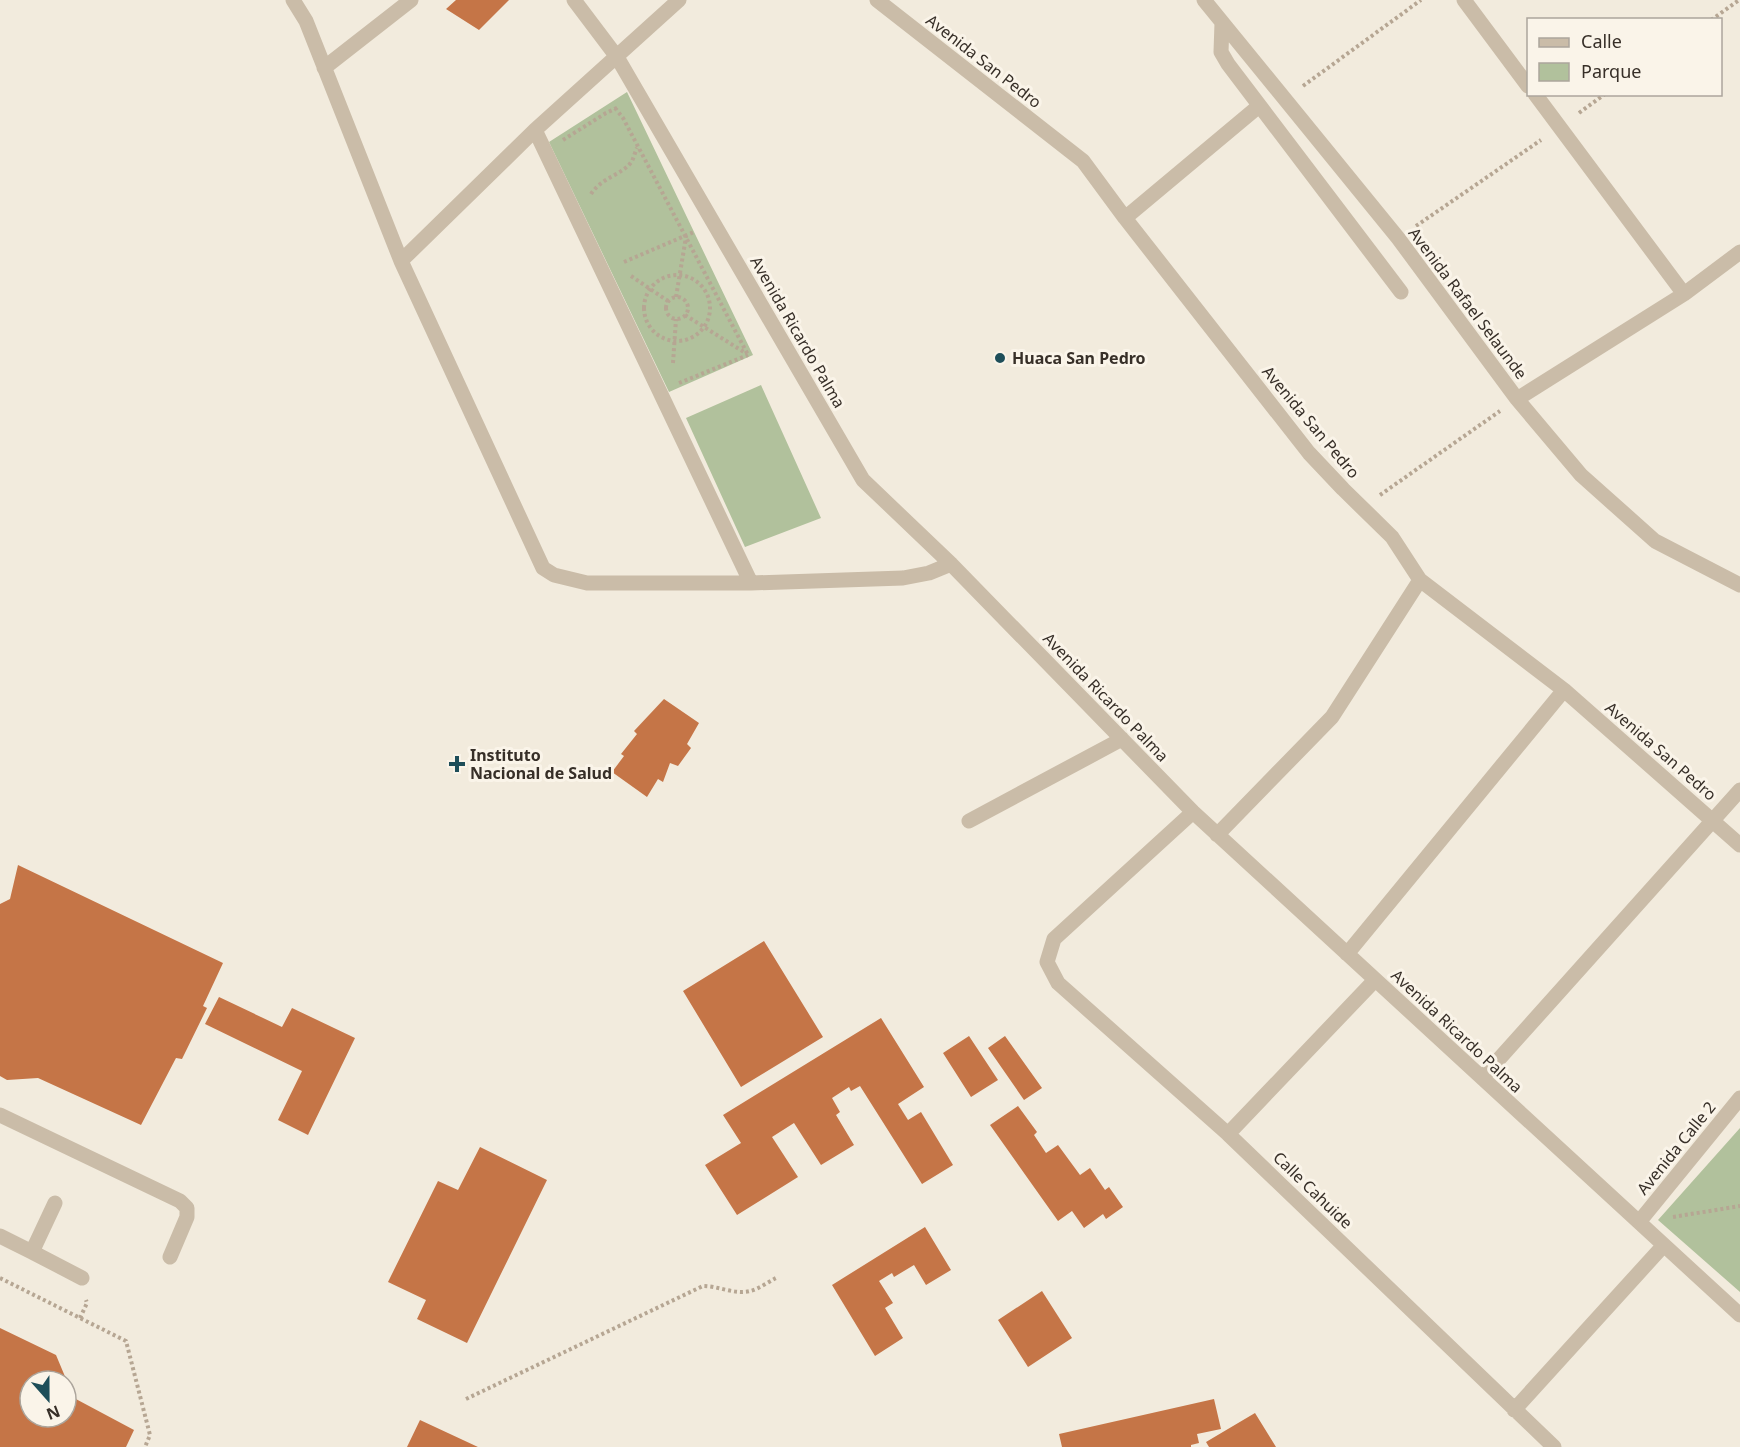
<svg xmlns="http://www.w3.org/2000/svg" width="1740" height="1447" font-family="'Noto Sans',sans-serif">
  <rect width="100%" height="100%" fill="#f2ebdd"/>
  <path fill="#b1c19c" d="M627,92l126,263 -84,37 -120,-250z
    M761,385l60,133 -76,29 -59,-129z
    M1740,1128v164l-82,-72z"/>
  <path fill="#c57547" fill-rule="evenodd" d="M456,0h53l-30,30 -33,-21z
    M664,699l35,24 -12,21 4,4 -13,18 -8,-3 -7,19 -5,-3 -11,18 -35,-25 12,-16 -3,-2 16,-20 -3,-3z
    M18,865l205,98 -20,43 4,2 -25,51 -6,-1 -35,67 -103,-47 -31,2 -7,-4v-172l10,-5z
    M764,941l59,96 -82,50 -58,-96z
    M219,997l63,30 10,-19 63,30 -47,97 -30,-15 24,-49 -97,-47z
    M881,1018l43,69 -26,17 10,16 13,-8 32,53 -31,19 -62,-98 -9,5 -2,-4 -17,11 8,14 -4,3 18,30 -33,20 -27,-42 -22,14 26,40 -61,38 -32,-50 36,-22 -18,-28z
    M969,1036l29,44 -27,17 -28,-44z
    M1005,1036l37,52 -18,12 -36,-52z
    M1018,1106l19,26 -3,3 12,18 12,-8 22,30 10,-7 15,22 4,-3 14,20 -17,12 -3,-5 -19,14 -12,-17 -14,10 -68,-96z
    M480,1147l67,33 -80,163 -50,-24 9,-19 -38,-18 50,-101 20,9z
    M925,1227l26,43 -25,15 -12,-20 -20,12 -2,-4 -13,8 14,22 -8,5 18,30 -28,18 -43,-71z
    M1042,1291l30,47 -44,29 -30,-47z
    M0,1328l56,27 18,43 60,32 -8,17h-126zM30,1381h36v36h-36z
    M1214,1399l7,30 -24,5 2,9 -8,2v2h-129l-3,-13z
    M1255,1413l21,34h-67l-3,-5z
    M420,1420l58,27h-71z"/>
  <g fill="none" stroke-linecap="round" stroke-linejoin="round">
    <path stroke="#b6a693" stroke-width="4" stroke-dasharray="3 3" stroke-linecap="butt" d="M1711,20l28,-20
      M1303,86l118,-86
      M615,108l8,10 125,237
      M1579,113l26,-19
      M563,140l43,-27 13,-6
      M591,194c11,-17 33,-20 41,-33 2,-4 3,-9 5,-13
      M1416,226l125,-86
      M624,262l70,-30
      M644 308a33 33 0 1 1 66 0a33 33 0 1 1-66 0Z
      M631,276l37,25
      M666 308a11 11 0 1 1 22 0a11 11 0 1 1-22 0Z
      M676,297l10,-60
      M685,315l62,39
      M673,363l3,-44
      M679,383l69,-28
      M1380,495l120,-84
      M1673,1217l67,-11
      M0,1278l126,63 24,94 -5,12
      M80,1318l7,-15 -1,-3
      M466,1399l237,-113c15,0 33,9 47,5 9,-2 18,-9 26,-13"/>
    <path stroke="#cabca8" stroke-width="15" d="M293,0l13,21 95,240 142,307 11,7 33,8h164l152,-5 26,-5 22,-9
      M574,0l43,57 246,423 88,84 242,248 547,503
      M877,0l206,161 42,57 184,235 34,36 49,48 28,43 144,110 176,155
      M1204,0l194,238 119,161 64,76 74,66 85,44
      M1464,0l64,86
      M1222,23l-1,29 7,12 173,228
      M324,68l87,-68
      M1535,94l149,200
      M535,130l216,453
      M1125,218l134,-112
      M401,261l134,-131 144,-130
      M1517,399l167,-105 56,-42
      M1193,812l-139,127 -7,23 11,21 170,151 326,313
      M969,821l153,-82
      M1217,835l115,-118 88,-137
      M1347,954l217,-264
      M1482,1078l258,-288
      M0,1115l180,86 7,7v9l-17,40
      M1228,1134l147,-154
      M55,1203l-23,49 50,26
      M1639,1222l101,-124
      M0,1236l32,16
      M1514,1410l150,-165"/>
  </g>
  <g fill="#1e4e59" stroke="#faf4e9" stroke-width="2">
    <circle cx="1000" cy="358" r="6"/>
    <path d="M454 755h6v6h6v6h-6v6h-6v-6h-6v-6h6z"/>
  </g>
  <g text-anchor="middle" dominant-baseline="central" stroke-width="6" stroke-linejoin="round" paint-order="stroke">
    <g font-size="16" fill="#372f28" stroke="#faf4e9">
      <text transform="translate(984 61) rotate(38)">Avenida San Pedro</text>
      <text transform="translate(1468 303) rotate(53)">Avenida Rafael Selaunde</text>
      <text transform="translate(798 332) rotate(60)">Avenida Ricardo Palma</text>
      <text transform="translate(1311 422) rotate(50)">Avenida San Pedro</text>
      <text transform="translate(1106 697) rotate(46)">Avenida Ricardo Palma</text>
      <text transform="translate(1661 751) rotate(41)">Avenida San Pedro</text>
      <text transform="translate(1457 1031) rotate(43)">Avenida Ricardo Palma</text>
      <text transform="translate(1676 1148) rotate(-51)">Avenida Calle 2</text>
      <text transform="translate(1313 1190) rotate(44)">Calle Cahuide</text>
    </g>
    <g font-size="16" font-weight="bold" fill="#372f28" stroke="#faf4e9" text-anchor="start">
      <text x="1012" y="358">Huaca San Pedro</text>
      <text x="470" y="755">Instituto<tspan x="470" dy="18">Nacional de Salud</tspan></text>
    </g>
  </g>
  <rect x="1527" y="18" width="195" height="78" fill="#faf4e9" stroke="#aca59c" stroke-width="1.5"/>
  <rect x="1539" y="38" width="30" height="9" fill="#cabca8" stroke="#aca59c" stroke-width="1.5"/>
  <text x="1581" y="48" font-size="18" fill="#372f28">Calle</text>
  <rect x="1539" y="63" width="30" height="18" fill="#b1c19c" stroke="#aca59c" stroke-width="1.5"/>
  <text x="1581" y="78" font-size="18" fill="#372f28">Parque</text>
  <g transform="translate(48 1399) rotate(159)"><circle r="28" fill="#faf4e9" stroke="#aca59c" stroke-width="1.5"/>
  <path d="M0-4.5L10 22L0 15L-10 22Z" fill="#1e4e59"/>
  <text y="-9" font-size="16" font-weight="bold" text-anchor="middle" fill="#372f28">N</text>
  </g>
</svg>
